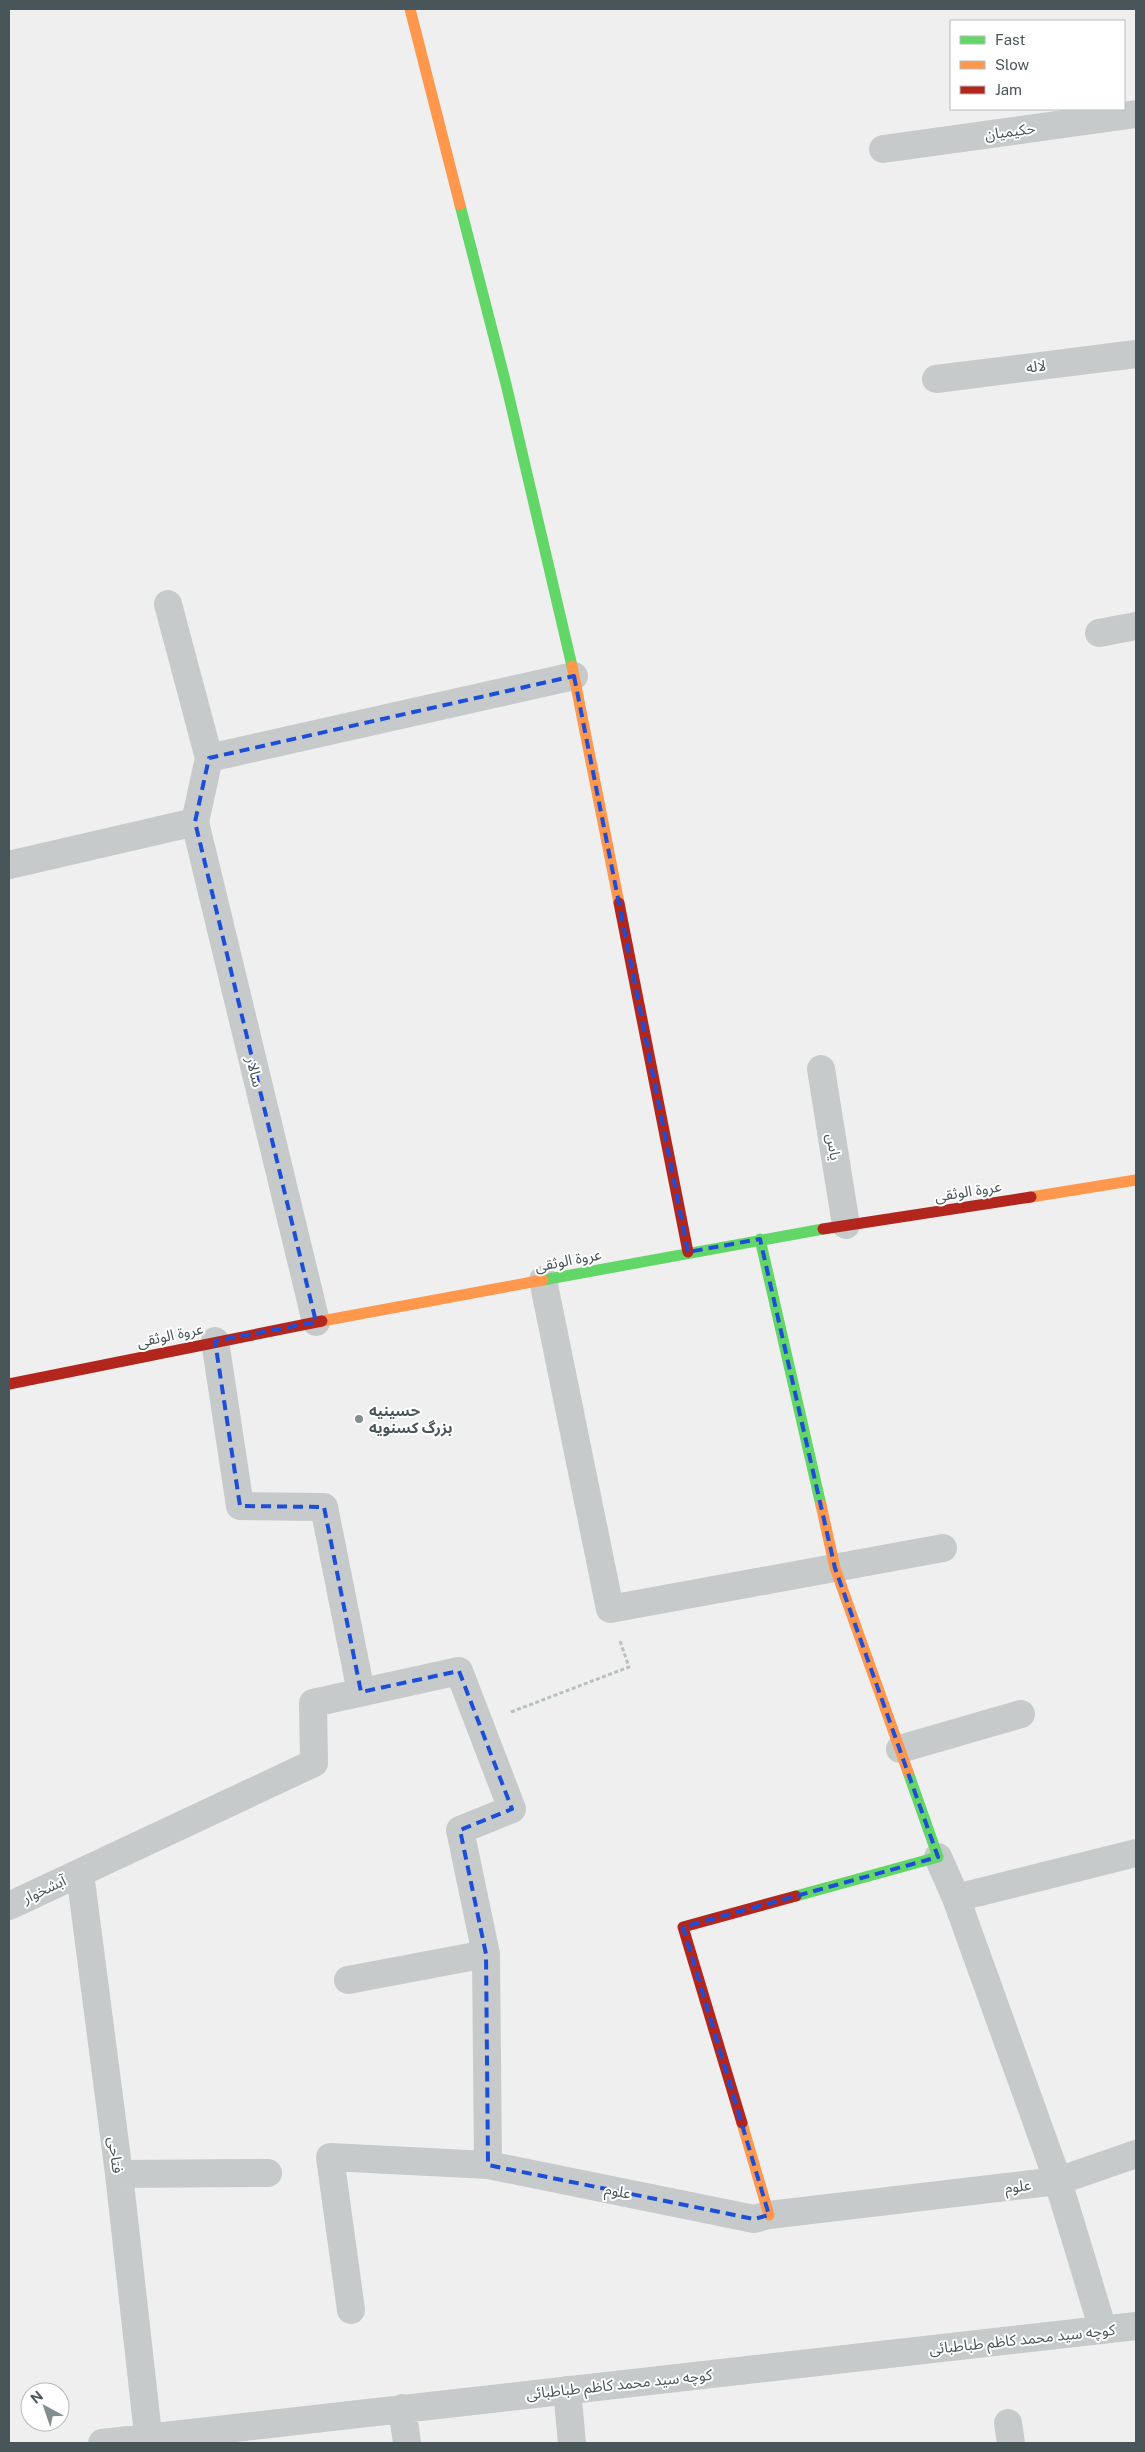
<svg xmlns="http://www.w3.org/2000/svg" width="1145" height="2452" font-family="'Public Sans','Noto Sans Arabic',sans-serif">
  <rect width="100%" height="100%" fill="#efefef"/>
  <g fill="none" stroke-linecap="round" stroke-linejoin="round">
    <path stroke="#b8c1bc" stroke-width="3" stroke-dasharray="4 2.5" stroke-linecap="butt" d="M511,1712l118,-45 -9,-26"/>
    <path stroke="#c7caca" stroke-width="28" d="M883,149l253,-35
      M936,379l200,-25
      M168,604l41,154 -14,64 121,500
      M1099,633l37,-7
      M209,758l365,-82
      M9,865l186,-43
      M821,1069l25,156
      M543,1280l67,329 333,-61
      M215,1341l25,165 84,1 37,185
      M900,1749l121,-35
      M938,1857l18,41
      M80,1873l39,301 30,269
      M9,1906l305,-143 -1,-60 146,-32 53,138 -52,21 26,124 2,211
      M348,1980l138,-26
      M119,2174l149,-1
      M351,2310l-21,-153 158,8 266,54 15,-4 289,-34 78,-27
      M1103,2330l-45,-149 -102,-283 180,-45
      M567,2390l5,53
      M402,2408l5,35
      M1008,2423l3,20
      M102,2443l1034,-117"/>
    <path stroke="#63d668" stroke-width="11" d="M460,205l46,179 66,282
      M760,1239l61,266
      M543,1280l280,-51
      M796,1896l142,-39 -30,-85"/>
    <path stroke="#ff974d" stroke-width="11" d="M410,9l50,196
      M572,666l47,237
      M1031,1197l105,-17
      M322,1321l221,-41
      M821,1505l14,63 73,204
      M742,2123l27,92"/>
    <path stroke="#b3261e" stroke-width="11" d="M619,903l69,349
      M823,1229l208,-32
      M9,1384l313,-63
      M742,2123l-59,-196 113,-31"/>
  </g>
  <path fill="none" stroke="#1d4ed8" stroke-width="4" stroke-dasharray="10 6" stroke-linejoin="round" d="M574,676l114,576 72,-13 75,329 103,289 -255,70 86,288 -15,4 -266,-54 -2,-211 -26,-124 52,-21 -53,-138 -98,21 -37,-185 -84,-1 -25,-165 101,-19 -121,-500 14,-64z"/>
  <circle fill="#838c8e" stroke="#fff" stroke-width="2" cx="359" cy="1419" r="5"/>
  <g text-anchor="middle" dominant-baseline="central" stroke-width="4" stroke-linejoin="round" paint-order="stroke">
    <g font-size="15" fill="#495659" stroke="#fff">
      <text transform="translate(1010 131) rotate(-8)">حکیمیان</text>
      <text transform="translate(1036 366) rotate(-7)">لاله</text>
      <text transform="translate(255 1072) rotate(76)">سالار</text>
      <text transform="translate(834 1147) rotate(81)">یاس</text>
      <text transform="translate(968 1191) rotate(-9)">عروة الوثقی</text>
      <text transform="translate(568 1260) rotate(-11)">عروة الوثقی</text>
      <text transform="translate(170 1335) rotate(-12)">عروة الوثقی</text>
      <text transform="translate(44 1889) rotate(-25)">آبشخوار</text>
      <text transform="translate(116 2155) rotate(83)">فتاحی</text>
      <text transform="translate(1018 2186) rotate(-7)">علوم</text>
      <text transform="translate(618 2191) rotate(11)">علوم</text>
      <text transform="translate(1022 2339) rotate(-6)">کوچه سید محمد کاظم طباطبائی</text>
      <text transform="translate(619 2384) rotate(-6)">کوچه سید محمد کاظم طباطبائی</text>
    </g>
    <g font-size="15" font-weight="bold" fill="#495659" stroke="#fff" text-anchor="start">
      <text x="369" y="1410">حسینیه<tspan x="369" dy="17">بزرگ کسنویه</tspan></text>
    </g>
  </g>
  <rect width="1145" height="2452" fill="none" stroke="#495659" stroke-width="20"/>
  <rect x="950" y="20" width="175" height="90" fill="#ffffff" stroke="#b6bbbd"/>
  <rect x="960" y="36" width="25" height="8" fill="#63d668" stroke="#b6bbbd"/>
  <text x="995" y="45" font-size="15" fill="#495659">Fast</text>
  <rect x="960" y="61" width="25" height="8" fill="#ff974d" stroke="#b6bbbd"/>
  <text x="995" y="70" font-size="15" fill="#495659">Slow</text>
  <rect x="960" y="86" width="25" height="8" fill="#b3261e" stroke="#b6bbbd"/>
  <text x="995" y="95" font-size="15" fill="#495659">Jam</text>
  <g transform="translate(45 2407) rotate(320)"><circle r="24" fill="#ffffff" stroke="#b6bbbd"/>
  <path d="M0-4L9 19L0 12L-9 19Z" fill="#838c8e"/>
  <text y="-8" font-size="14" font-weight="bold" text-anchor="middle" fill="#495659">N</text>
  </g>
</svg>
